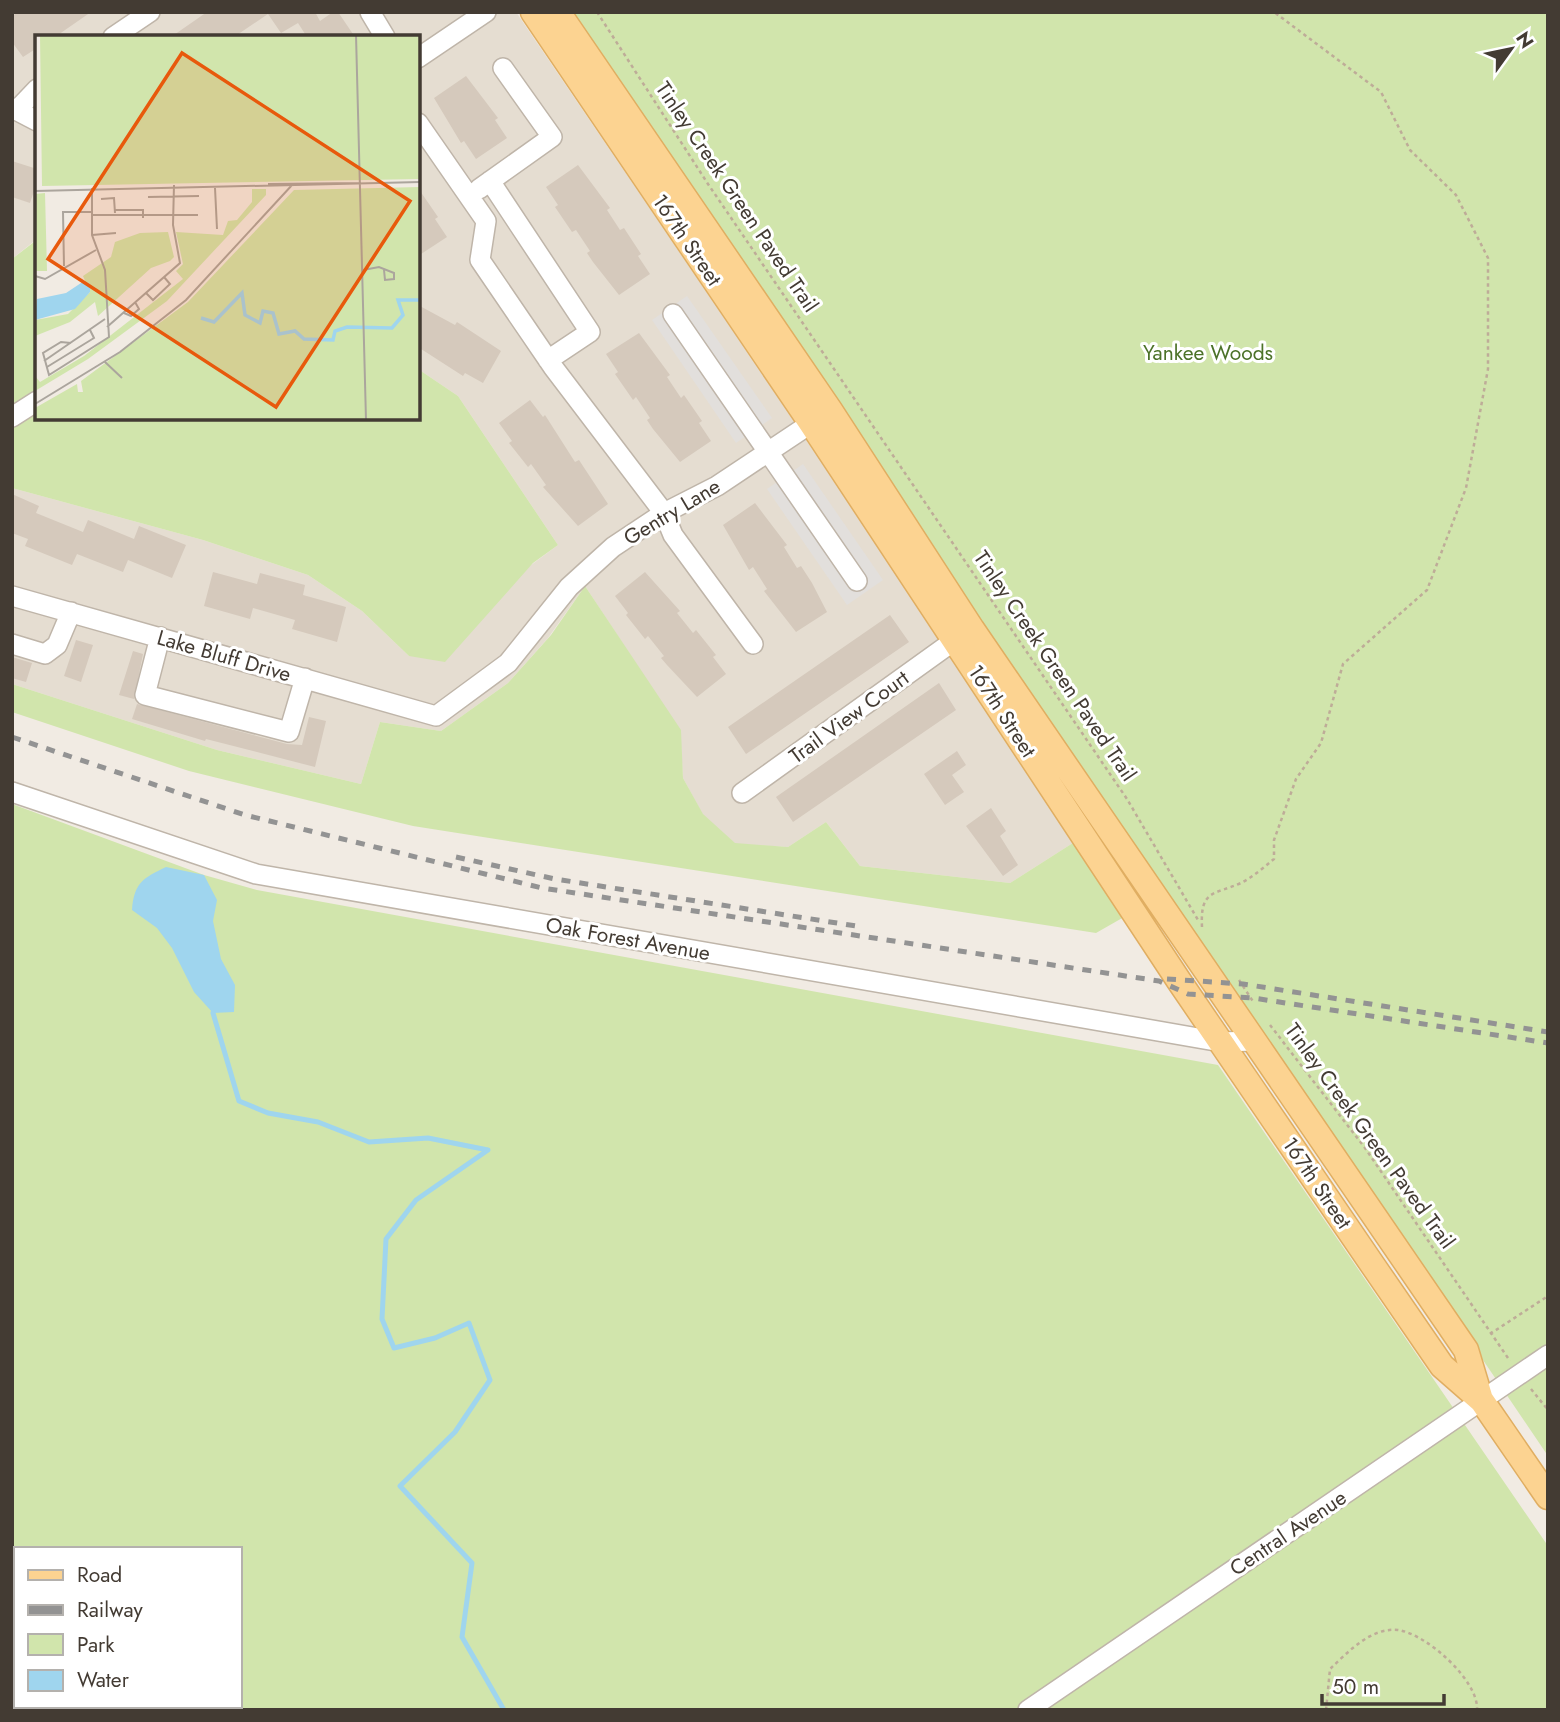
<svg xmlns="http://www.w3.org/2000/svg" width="1560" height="1722" font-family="Jost,sans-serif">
  <rect width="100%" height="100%" fill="#f1ebe3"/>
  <path fill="#e5ddd1" d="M12,12h504l386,567 174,262 -66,42 -150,-17 -34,-44 -38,25 -53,-3 -32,-29 -20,-37 -3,-48 -95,-144 -37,52 -40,45 -67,48 -61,-9 -19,62 -144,-34 -205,-66v-196l191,52 105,35 54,36 47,45 149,-111 -100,-149 -40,-27v-332h-381v206l-4,-1 -21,17z"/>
  <path fill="#d1e5ac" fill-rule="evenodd" d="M568,12h980v1444l-292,-431 -199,-286z
    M34,242l3,1v175h381v-49l40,27 100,149 -25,18 -88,99 -36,-6 -47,-45 -54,-36 -105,-35 -191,-52v-229z
    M585,586l96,144 2,48 20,36 32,29 53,4 38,-25 34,44 150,17 66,-42 48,76 -28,16 -683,-107 -224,-55 -177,-59v-28l205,66 144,34 19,-62 61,9 67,-48 43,-48z
    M12,804l192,71 53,15 961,175 330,481v164h-1536zM16,1549h224v157h-224z"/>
  <path fill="#e2dfdc" d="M687,296l85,122 -36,25 -84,-123z
    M803,464l80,116 -36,25 -80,-116z"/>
  <path fill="#9fd5ee" d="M166,867l38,8 13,25 -4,21 8,38 14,26 -1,27 -21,1 -19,-21 -22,-44 -15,-20 -25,-18c2,-27 11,-32 34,-43z"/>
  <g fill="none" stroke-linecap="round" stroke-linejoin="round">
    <path stroke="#9fd5ee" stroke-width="5" d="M213,1013l26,88 29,12 50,9 51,20 59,-4 60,12 -72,50 -30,39 -4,80 12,29 41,-10 34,-15 21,57 -35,52 -55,54 72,77 -10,74 42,73"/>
  </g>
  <path fill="#d5c9bc" d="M18,12h73l-36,25h-18v11l-14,9 -11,-15v-26z
    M207,12h108l5,9 13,-9h5l17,25h-48l-9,-14 -17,10 -13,-19 -34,23h-63z
    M466,76l32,42 -3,2 12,18 -31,21 -12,-18 -3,2 -27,-45z
    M12,161l25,8v13l-7,21 -18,-6z
    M578,165l32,43 -3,2 13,20 4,-2 17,26 -3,2 12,18 -31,21 -26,-33 -6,-9 3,-2 -14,-21 -4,2 -17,-25 3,-2 -12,-18z
    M418,188l20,29 -3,2 12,18 -29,19z
    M418,305l37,20 2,-3 44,29 -18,32 -18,-10 -2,3 -45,-29z
    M639,333l31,42 -3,2 14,21 3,-3 18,26 -3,2 12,18 -31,21 -27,-33 -6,-9 3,-2 -14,-21 -3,3 -18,-26 3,-2 -12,-18z
    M530,400l13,17 2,-2 30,47 4,-2 29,44 -30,22 -35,-39 3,-2 -15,-21 -3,3 -15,-19 -4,-5 3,-2 -13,-18z
    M12,494l27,12 -3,7 47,19 5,-12 46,19 5,-13 47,19 -14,33 -44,-18 -5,12 -46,-18 -5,11 -47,-19 3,-7 -16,-6z
    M755,503l32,42 -3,2 13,21 4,-2 11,17 15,29 -31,20 -32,-41 3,-2 -14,-22 -4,3 -26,-45z
    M213,572l44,12 3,-11 45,12 -2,10 43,12 -9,35 -45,-13 3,-9 -42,-12 -3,11 -46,-13z
    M645,572l35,39 -3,2 16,20 3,-3 20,25 -3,2 13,17 -29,23 -30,-32 -6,-7 3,-2 -16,-20 -3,3 -19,-24 2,-2 -13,-17z
    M890,615l19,27 -163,112 -18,-27z
    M76,640l17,5 -12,37 -17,-6z
    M133,651l10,3 -9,45 -15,-4z
    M12,657l20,6 -6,19 -14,-4z
    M939,683l17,27 -163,112 -17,-25z
    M137,704l150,40 15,1 7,-28 17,4 -11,46 -109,-28 -1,2 -73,-22z
    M957,751l9,14 -14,10 12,17 -19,13 -21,-31z
    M991,808l15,23 -6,5 18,29 -15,11 -37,-50z"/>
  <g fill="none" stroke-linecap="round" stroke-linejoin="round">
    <defs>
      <path id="minor" d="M370,12l15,25
        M113,37l37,-25
        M418,58l68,-46
        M12,108l25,13
        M17,110l20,-21
        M418,123l68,98 -6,39 73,107 111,146 9,22 80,109
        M490,181l100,151 -42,28
        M479,189l73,-52 -49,-69
        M673,314l184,267
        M12,417l25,-16
        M12,596l424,120 72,-53 61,-76 44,-40 51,-34 53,-27 105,-70
        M160,637l-15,58 144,37 16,-54
        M12,644l33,10 12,-9 14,-33
        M12,792l244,82 965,168 33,-1
        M742,793l213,-153
        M1028,1710l520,-355"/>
      <path id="major" d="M533,12l278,411 368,558 195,286 68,99 40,35 66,96
        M558,12l272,398 142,219 494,721 15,50"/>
    </defs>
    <use href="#minor" stroke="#bfb5a9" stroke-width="22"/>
    <use href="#major" stroke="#e0ae62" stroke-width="27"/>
    <path stroke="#beac98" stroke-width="2.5" stroke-dasharray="3.5 3.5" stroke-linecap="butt" d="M597,12l111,172 419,615 71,121
      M1202,927c-2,-38 12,-32 39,-44 12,-6 23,-16 33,-24v-19l22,-61 25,-36 22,-79 84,-74 39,-102 22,-119v-111l-32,-63 -46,-45 -29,-58 -107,-80
      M1239,980l15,23
      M1270,1025l95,123 145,213
      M1490,1334l58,-38
      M1531,1389l17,21
      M1326,1710l4,-41c18,-17 41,-42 68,-39 29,4 81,51 79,80"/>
    <use href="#minor" stroke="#fff" stroke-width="19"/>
    <use href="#major" stroke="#fcd391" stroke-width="24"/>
    <path stroke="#939393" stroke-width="5" stroke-dasharray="9 9" stroke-linecap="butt" d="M12,737l233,78 297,73 617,93 29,13 65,4 295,45
      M456,857l99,22 301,47
      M1167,979l76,5 305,48"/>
  </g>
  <g text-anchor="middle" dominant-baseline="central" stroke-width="6" stroke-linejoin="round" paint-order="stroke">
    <g font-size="21" fill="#433b33" stroke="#fff">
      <text transform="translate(737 197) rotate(56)">Tinley Creek Green Paved Trail</text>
      <text transform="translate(687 240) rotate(56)">167th Street</text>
      <text transform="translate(672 512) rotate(-31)">Gentry Lane</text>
      <text transform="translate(224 656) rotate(16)">Lake Bluff Drive</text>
      <text transform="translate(1055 666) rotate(56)">Tinley Creek Green Paved Trail</text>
      <text transform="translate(1002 711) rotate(57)">167th Street</text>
      <text transform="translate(849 717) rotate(-36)">Trail View Court</text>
      <text transform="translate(628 939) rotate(10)">Oak Forest Avenue</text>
      <text transform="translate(1370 1136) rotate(54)">Tinley Creek Green Paved Trail</text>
      <text transform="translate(1317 1183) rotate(56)">167th Street</text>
      <text transform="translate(1288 1533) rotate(-34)">Central Avenue</text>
    </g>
    <g font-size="21" fill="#4c7229" stroke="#fff">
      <text x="1208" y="353">Yankee Woods</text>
    </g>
  </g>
  <g transform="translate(35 35)">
    <rect width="385" height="385" fill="#f1ebe3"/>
    <path d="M5,0h380v144l-378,7zM385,152v233h-385v-12l42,-24 1,8h5l-2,-11 107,-79 106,-112zM217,154h14v6l-99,106 -79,58 -53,32v-15l5,6 44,-26 99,-77 -7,-8 7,-7 -7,-32 47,3 5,-14 9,-1 15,-18zM10,158l2,78h-12v-77zM133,197l6,25 -4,4 -19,7 -53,48 -3,-14 -25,20 -35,14v-16l33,-6 22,-22 -7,-16 28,-19 4,-15 25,-9z" fill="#d1e5ac"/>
    <path d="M49,246l6,3v8l-15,17 -40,11 2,-21 29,-6z" fill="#9fd5ee"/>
    <path fill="none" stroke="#9fd5ee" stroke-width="3.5" d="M166,283l13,4 28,-29 3,22 15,8 3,-12 10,2 6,21 16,-3 9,8 29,1 2,-9 12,-4 45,1 11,-13 -5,-15h22"/>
    <path fill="none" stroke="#aba59d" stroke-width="2" d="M321,0l10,385M233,149l91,-1M180,153l2,41M0,156l385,-9M113,162l51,-1M66,164l13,-1 1,15M79,175h29v8M57,180h106M57,200l24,-2M29,231l-1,-54h29M328,235l16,-3 15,6v6l-9,1 -1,-10M0,241l10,3 51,-29M111,258l7,7 17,-16 -6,-7M89,278l7,3 8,-7 -4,-7M72,292l73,-64 -7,-38 1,-40M36,308l-10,-1 -18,11 6,22 60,-38 -4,-67 -13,-35v-47M9,326l61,-42M70,327l17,16M12,332l47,-29 -4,-8M0,369l85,-52 66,-52 107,-116"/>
    <path fill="#e8590c" fill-opacity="0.15" stroke="#e8590c" stroke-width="3.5" d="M147,18l228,148 -134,206 -228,-148z"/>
    <rect width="385" height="385" fill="none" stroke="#433b33" stroke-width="3.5"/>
  </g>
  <rect width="1560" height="1722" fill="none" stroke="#433b33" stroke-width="28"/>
  <rect x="14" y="1547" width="228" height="161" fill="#ffffff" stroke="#b4b1ad" stroke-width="2"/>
  <rect x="28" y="1570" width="35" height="10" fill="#fcd391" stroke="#b4b1ad" stroke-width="2"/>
  <text x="77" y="1582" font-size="21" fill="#433b33">Road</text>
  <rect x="28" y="1605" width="35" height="10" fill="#939393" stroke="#b4b1ad" stroke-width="2"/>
  <text x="77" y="1617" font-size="21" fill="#433b33">Railway</text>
  <rect x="28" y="1634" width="35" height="21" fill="#d1e5ac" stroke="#b4b1ad" stroke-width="2"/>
  <text x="77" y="1652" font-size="21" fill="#433b33">Park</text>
  <rect x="28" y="1670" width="35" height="21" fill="#9fd5ee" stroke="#b4b1ad" stroke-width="2"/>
  <text x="77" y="1687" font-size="21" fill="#433b33">Water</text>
  <g transform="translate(1511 49) rotate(57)" stroke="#ffffff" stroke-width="5" paint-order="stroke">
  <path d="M0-5L12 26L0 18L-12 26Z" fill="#433b33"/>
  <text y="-10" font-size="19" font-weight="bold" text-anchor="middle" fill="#433b33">N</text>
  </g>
  <path d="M1322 1694v10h122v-10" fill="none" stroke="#433b33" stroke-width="3.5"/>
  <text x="1332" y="1694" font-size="21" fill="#433b33" stroke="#ffffff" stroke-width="5" paint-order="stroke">50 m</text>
</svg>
